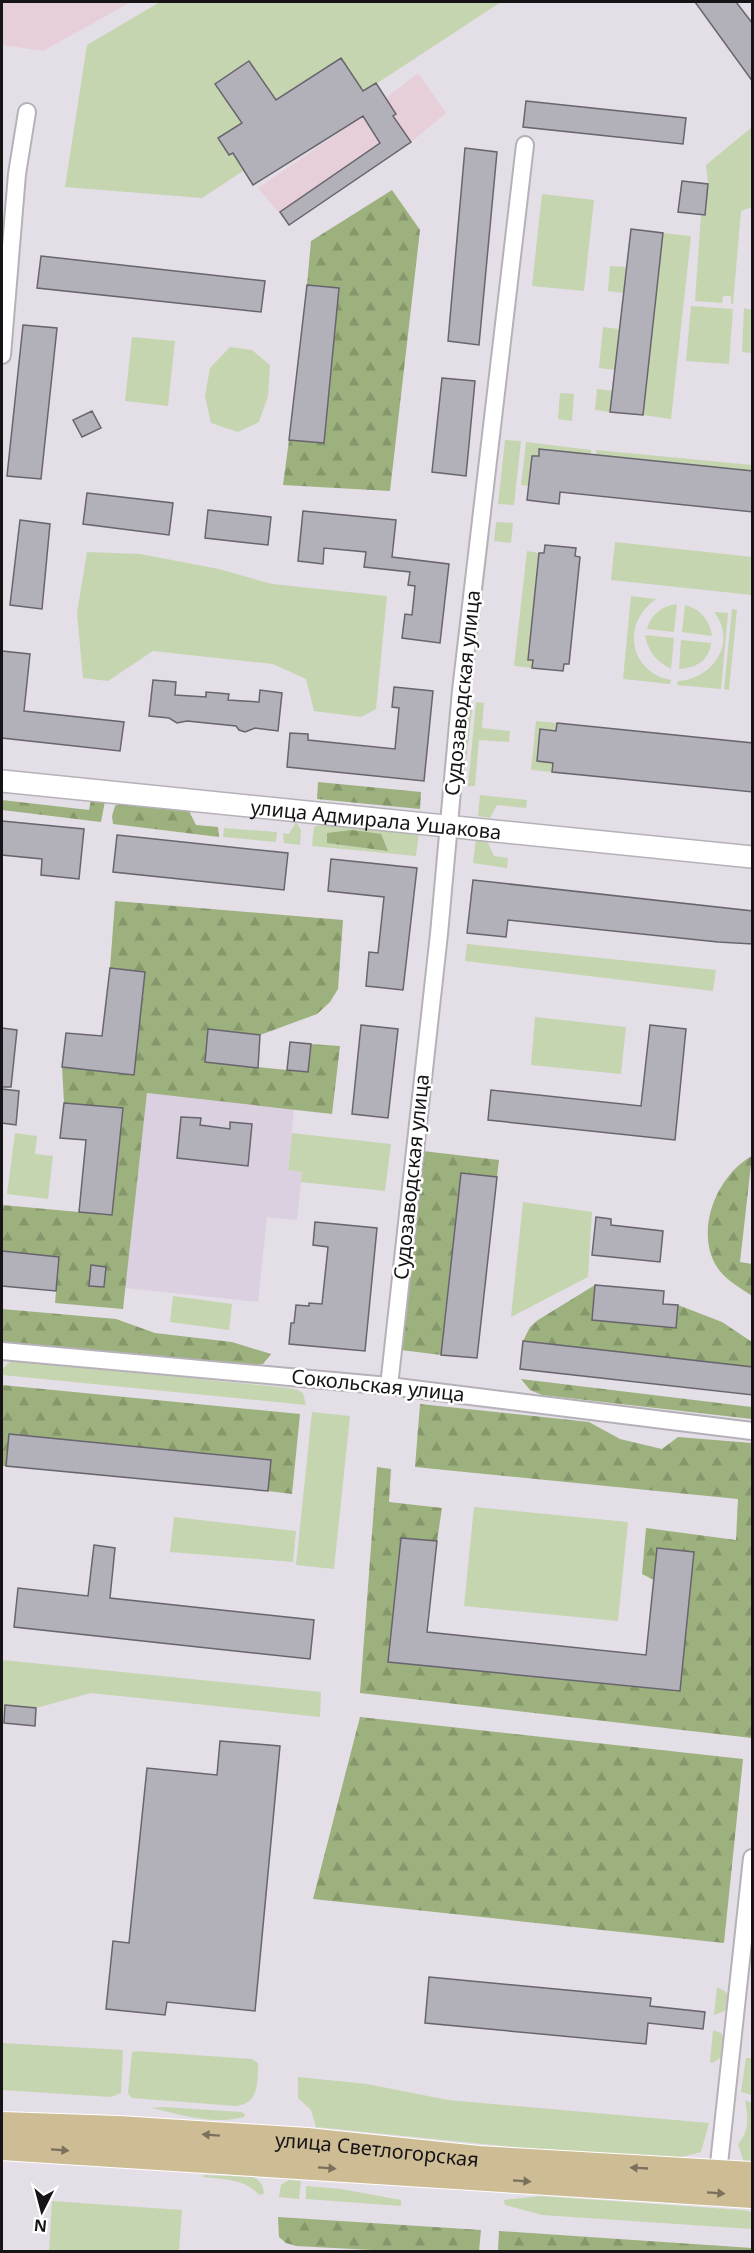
<svg xmlns="http://www.w3.org/2000/svg" width="754" height="2253" font-family="'Noto Sans',sans-serif">
  <defs>
    <pattern id="forest-firs" width="22" height="20" patternUnits="userSpaceOnUse" patternTransform="scale(1.5)"><rect width="22" height="20" fill="#9cb17d"/><path d="M5 1l3.5 6h-7zM16 11l3.5 6h-7z" fill="#86976b"/></pattern>
  </defs>
  <rect width="100%" height="100%" fill="#e4dee7"/>
  <path fill="#dad0df" d="M147,1093l147,16 -6,61 14,2 -5,48 -30,-3 -9,85 -133,-14z"/>
  <path fill="#e7cfda" d="M2,2h129l-88,49 -41,-6z
    M418,73l28,40 -35,29 -122,83 -31,-37 105,-72z"/>
  <path fill="#c5d5b0" d="M160,2h341l-299,196 -137,-11 22,-142z
    M752,127v80l-11,4 -8,93h-2v-8h-8l-1,7 -27,-2 6,-86h4l3,-31 -2,-19z
    M542,194l52,6 -10,91 -52,-5z
    M663,233l28,3 -20,183 -28,-4z
    M610,266l16,1 -2,26 -16,-2z
    M691,306l42,3 -4,55 -43,-3z
    M744,308l8,2v43l-10,-1z
    M603,327l16,2 -4,41 -16,-2z
    M132,337l43,4 -7,65 -43,-5z
    M230,347l22,3 18,15 -2,31 -9,26 -21,10 -27,-9 -6,-27 5,-28z
    M597,389l16,2 -3,21 -15,-2z
    M560,393l14,1 -2,27 -14,-2z
    M505,440l16,1 -7,64 -16,-1z
    M526,442l65,8v5l-52,-6v7h-7l-4,30 -7,-1z
    M596,450l156,15v6l-156,-16z
    M496,522l17,1 -2,20 -17,-2z
    M487,528l3,1 -17,151 -2,-5z
    M615,542l137,15v38l-141,-15z
    M527,551l12,2 -11,106 5,1 -1,8 -18,-2z
    M87,552l53,2 79,15 53,15 115,12 -11,113 -15,8 -47,-6 -8,-32 -33,-15 -120,-13 -45,30 -25,-3 -6,-65z
    M631,596l25,3c-35,24 -27,73 15,81l-1,4 -47,-5z
    M677,604l-3,28 -27,-3c4,-15 15,-23 30,-25z
    M685,605c15,4 25,15 27,31l-30,-4z
    M732,609l5,1 -8,80 -5,-1z
    M714,612l14,1 -7,76 -44,-4 1,-4c35,-2 60,-39 36,-69z
    M645,635l29,3 -3,31c-15,-8 -23,-17 -26,-34z
    M681,640l30,3c-2,18 -15,25 -32,26z
    M473,702l-10,85h-3l9,-82z
    M476,702l8,1 -2,25 28,3 -1,11 -30,-2 -4,46h-7z
    M536,721l21,2 -1,8 -16,-1 -3,31 16,2 -1,9 -21,-2z
    M480,795l47,5 -1,8 -29,-3 -7,13 -12,-2z
    M296,822l5,8 -1,15 -16,-2 -1,-10 6,1z
    M321,824l98,9 -3,23 -104,-10 2,-19z
    M224,828l53,4 -1,10 -53,-5z
    M476,839l11,2 7,15 14,2 -1,10 -34,-5z
    M467,944l249,26 -3,21 -248,-30z
    M535,1017l91,10 -5,47 -90,-9z
    M15,1133l22,3 -2,18 18,2 -5,43 -41,-5z
    M292,1133l99,11 -6,47 -84,-9 1,-10 -14,-2z
    M523,1202l69,10 -4,65 -77,40z
    M173,1296l59,8 -3,26 -59,-8z
    M12,1360l276,28 10,2 5,3 3,12 -304,-30v-6z
    M312,1412l38,4 -16,153 -38,-4z
    M474,1507l154,15 -10,99 -154,-15z
    M174,1517l122,14 -3,31 -123,-10z
    M2,1660l319,32 -1,25 -229,-24 -55,15 -30,-3 -2,18h-2z
    M717,1987l9,5 3,10 -4,9 -11,4z
    M713,2030l8,3 4,7 -3,17 -10,6 -2,-1z
    M2,2043l121,7 -2,43 -10,4 -109,-7z
    M137,2051l115,8 6,4c0,18 1,41 -22,43l-104,-8 -4,-5 4,-41z
    M746,2058h6v37l-11,-3z
    M298,2077l69,7 81,16 261,23 -8,29 -40,10 -345,-35 -5,-17 -13,-12z
    M745,2100l7,3v64h-2l-7,-7 -5,-16c12,-13 10,-27 7,-44z
    M163,2107l78,5 4,2 -1,3c-30,8 -63,-2 -92,-9z
    M204,2175l49,2c8,4 10,8 11,17l-5,1c-13,-16 -37,-16 -56,-18z
    M289,2180l12,1 -2,18 -20,-2 2,-12z
    M306,2186l35,3 60,11v6l-95,-7z
    M541,2196l201,14 10,2v17l-210,-14 -37,-10 -1,-5z
    M52,2201l130,9 -3,41h-130z"/>
  <path fill="url(#forest-firs)" d="M392,190l28,40 -30,261 -107,-6 6,-45 35,3 15,-155 -32,-3 4,-44z
    M318,782l103,10 -1,17 -103,-10z
    M2,800l87,10 2,-10 14,1 -4,21 -99,-12z
    M120,803l69,8 7,14 22,2 1,10 -106,-13 -1,-8 3,-10z
    M352,830l29,4 7,17 -61,-8v-10z
    M115,901l228,19 -5,69 -8,13 -13,12 -57,21 -52,-6 -3,33 103,10 3,-28 29,2 -8,68 -185,-21 -24,216 -68,-6 4,-46 -57,-6v-46l110,10 11,-106 -59,-6 -2,-36 72,8 11,-103 -35,-4z
    M423,1151l76,9 -2,17 -36,-4 -20,182 -40,-5z
    M752,1156l-12,106 12,2v32c-11,-8 -27,-16 -35,-29 -23,-36 0,-92 35,-111z
    M595,1285l-3,35 84,8 2,-23 44,17 30,20v25l-229,-26 7,-14 8,-7z
    M2,1309l114,10 39,14 77,9 39,12 -8,10 -7,1 -254,-23z
    M521,1379l231,28v12l-210,-24 -12,-5z
    M2,1385l298,29 -8,80 -24,-3 3,-30 -262,-27 -3,32h-4z
    M420,1404l169,18 31,17 42,10 16,-12 74,6v295l-392,-45 17,-226 14,2 -2,33 53,6 -5,33 -36,-3 -13,124 292,29 14,-139 -37,-4 -3,32 -12,-6 4,-46 90,12 2,-41 -323,-32z
    M360,1717l383,42 -19,184 -411,-44z
    M278,2217l203,13 -2,21h-88l-95,-5 -10,-3 -7,-6z
    M499,2231l253,17v3h-254z"/>
  <path fill="#b2b0b9" stroke="#68656d" stroke-width="1.5" d="M695,2h41l17,22v58z
    M341,58l22,33 13,-8 20,31 -3,2 18,26 -122,83 -9,-13 100,-69 -17,-27 -110,69 -20,-32 -4,2 -11,-17 24,-15 -27,-39 34,-23 27,39z
    M526,101l160,17 -3,26 -160,-17z
    M465,148l32,4 -18,193 -31,-4z
    M682,181l26,3 -3,31 -27,-3z
    M631,229l32,4 -20,182 -33,-3z
    M41,256l224,25 -4,31 -224,-24z
    M307,285l32,3 -15,155 -35,-3z
    M23,325l34,3 -16,151 -34,-3z
    M442,378l33,3 -9,95 -34,-4z
    M92,411l9,17 -19,9 -9,-17z
    M539,449l214,22v41l-193,-20 -1,12 -32,-4 5,-44h7z
    M87,493l86,10 -4,32 -86,-11z
    M208,510l63,7 -3,28 -63,-7z
    M303,511l93,9 -4,37 57,7 -9,79 -38,-5 3,-24 7,1 3,-29 -7,-1 2,-13 -46,-5 2,-15 -42,-4 -1,16 -25,-3z
    M20,520l30,4 -8,85 -32,-4z
    M545,545l31,3 -1,8 5,1 -11,107h-5l-1,7 -31,-3 1,-8h-5l11,-107h5z
    M2,651l28,3 -6,57 100,11 -4,29 -118,-13z
    M153,680l23,2 -1,13 31,2v-5l23,2 -1,6 31,2 1,-12 22,3 -4,38 -23,-3 -10,4 -6,-2 -3,-4 -49,-5 -10,2 -8,-5 -20,-2z
    M394,687l39,4 -9,90 -137,-14 3,-34 18,1v6l87,9 4,-41 -7,-1z
    M557,723l196,20v49l-201,-20 1,-9 -16,-2 3,-32 16,2z
    M2,821l82,8 -5,50 -38,-4 1,-16 -40,-4z
    M117,835l171,18 -4,37 -171,-18z
    M331,859l86,9 -14,122 -37,-4 3,-34 9,1 6,-56 -56,-6z
    M473,880l280,31v33l-35,-2 -210,-22 -2,17 -39,-4z
    M110,968l35,4 -11,103 -72,-8 4,-34 36,3z
    M361,1025l37,4 -10,89 -36,-4z
    M650,1025l36,4 -11,111 -187,-20 3,-30 150,16z
    M2,1028l15,2 -6,57h-9z
    M208,1029l52,6 -2,33 -53,-6z
    M290,1042l21,2 -3,28 -21,-2z
    M2,1089l17,2 -3,34 -14,-2z
    M64,1103l59,5 -11,107 -33,-3 7,-72 -26,-2z
    M181,1117l20,1 -1,7 30,4v-7l22,2 -4,42 -71,-8z
    M461,1173l36,4 -20,181 -36,-3z
    M596,1217l15,2v6l52,6 -3,31 -68,-7z
    M315,1222l62,6 -12,123 -76,-7 2,-21h3l2,-18 13,1v-3l13,1 6,-57 -15,-2z
    M2,1251l57,6 -3,34 -54,-5z
    M91,1265l15,2 -2,20 -15,-1z
    M595,1285l69,6 -1,13 15,1 -2,23 -84,-8z
    M523,1341l230,26v28l-233,-26z
    M9,1434l262,26 -3,31 -262,-25z
    M401,1538l36,3 -10,91 219,23 11,-107 37,4 -14,139 -292,-29z
    M94,1545l21,3 -5,50 204,22 -4,39 -296,-32 4,-39 70,8z
    M5,1705l31,3 -1,18 -31,-3z
    M220,1741l60,5 -25,265 -88,-9 -2,13 -59,-6 7,-68 16,2 18,-175 70,7z
    M429,1977l222,21 -1,8 55,6 -2,17 -55,-6 -2,21 -221,-21z"/>
  <g fill="none" stroke-linecap="round" stroke-linejoin="round">
    <defs>
      <path id="minor" d="M2,355l15,-181 10,-62
        M2,1351l387,35 363,45
        M389,1386l50,-452 22,-243 64,-546
        M718,2173l34,-315"/>
      <g id="tertiary">
        <path id="s1" d="M2,781l750,76"/>
      </g>
      <g id="primary">
        <path id="s2" d="M2,2125l116,4 189,12 171,18 274,16"/>
        <path d="M2,2147l750,48"/>
      </g>
    </defs>
    <use href="#minor" stroke="#b6b1b9" stroke-width="20"/>
    <use href="#tertiary" stroke="#b6b1b9" stroke-width="24"/>
    <use href="#primary" stroke="#fff" stroke-width="28"/>
    <use href="#minor" stroke="#fff" stroke-width="16"/>
    <use href="#tertiary" stroke="#fff" stroke-width="21"/>
    <use href="#primary" stroke="#cebc95" stroke-width="26"/>
  </g>
  <defs><path id="oneway-solid" d="M-6-.8H1V-3.2L6.5 0L1 3.2V.8H-6Z" transform="scale(1.5)"/></defs>
  <g fill="#7b705c">
    <use href="#oneway-solid" transform="translate(211 2135) rotate(-176)"/>
    <use href="#oneway-solid" transform="translate(60 2150) rotate(4)"/>
    <use href="#oneway-solid" transform="translate(327 2168) rotate(4)"/>
    <use href="#oneway-solid" transform="translate(639 2168) rotate(-177)"/>
    <use href="#oneway-solid" transform="translate(522 2181) rotate(4)"/>
    <use href="#oneway-solid" transform="translate(716 2193) rotate(4)"/>
  </g>
  <g text-anchor="middle" dominant-baseline="central" stroke-width="5" stroke-linejoin="round" paint-order="stroke">
    <g font-size="20" fill="#161417" stroke="#fff">
      <text transform="translate(462 693) rotate(-84)">Судозаводская улица</text>
      <text stroke="none"><textPath href="#s1" startOffset="376">улица Адмирала Ушакова</textPath></text>
      <text transform="translate(411 1177) rotate(-84)">Судозаводская улица</text>
      <text transform="translate(378 1385) rotate(6)">Сокольская улица</text>
      <text stroke="none"><textPath href="#s2" startOffset="376">улица Светлогорская</textPath></text>
    </g>
  </g>
  <rect width="754" height="2253" fill="none" stroke="#161417" stroke-width="6"/>
  <g transform="translate(42 2211) rotate(186)" stroke="#ffffff" stroke-width="4.5" paint-order="stroke">
  <path d="M0-4.5L10 22L0 15L-10 22Z" fill="#161417"/>
  <text y="-9" font-size="16" font-weight="bold" text-anchor="middle" fill="#161417">N</text>
  </g>
</svg>
